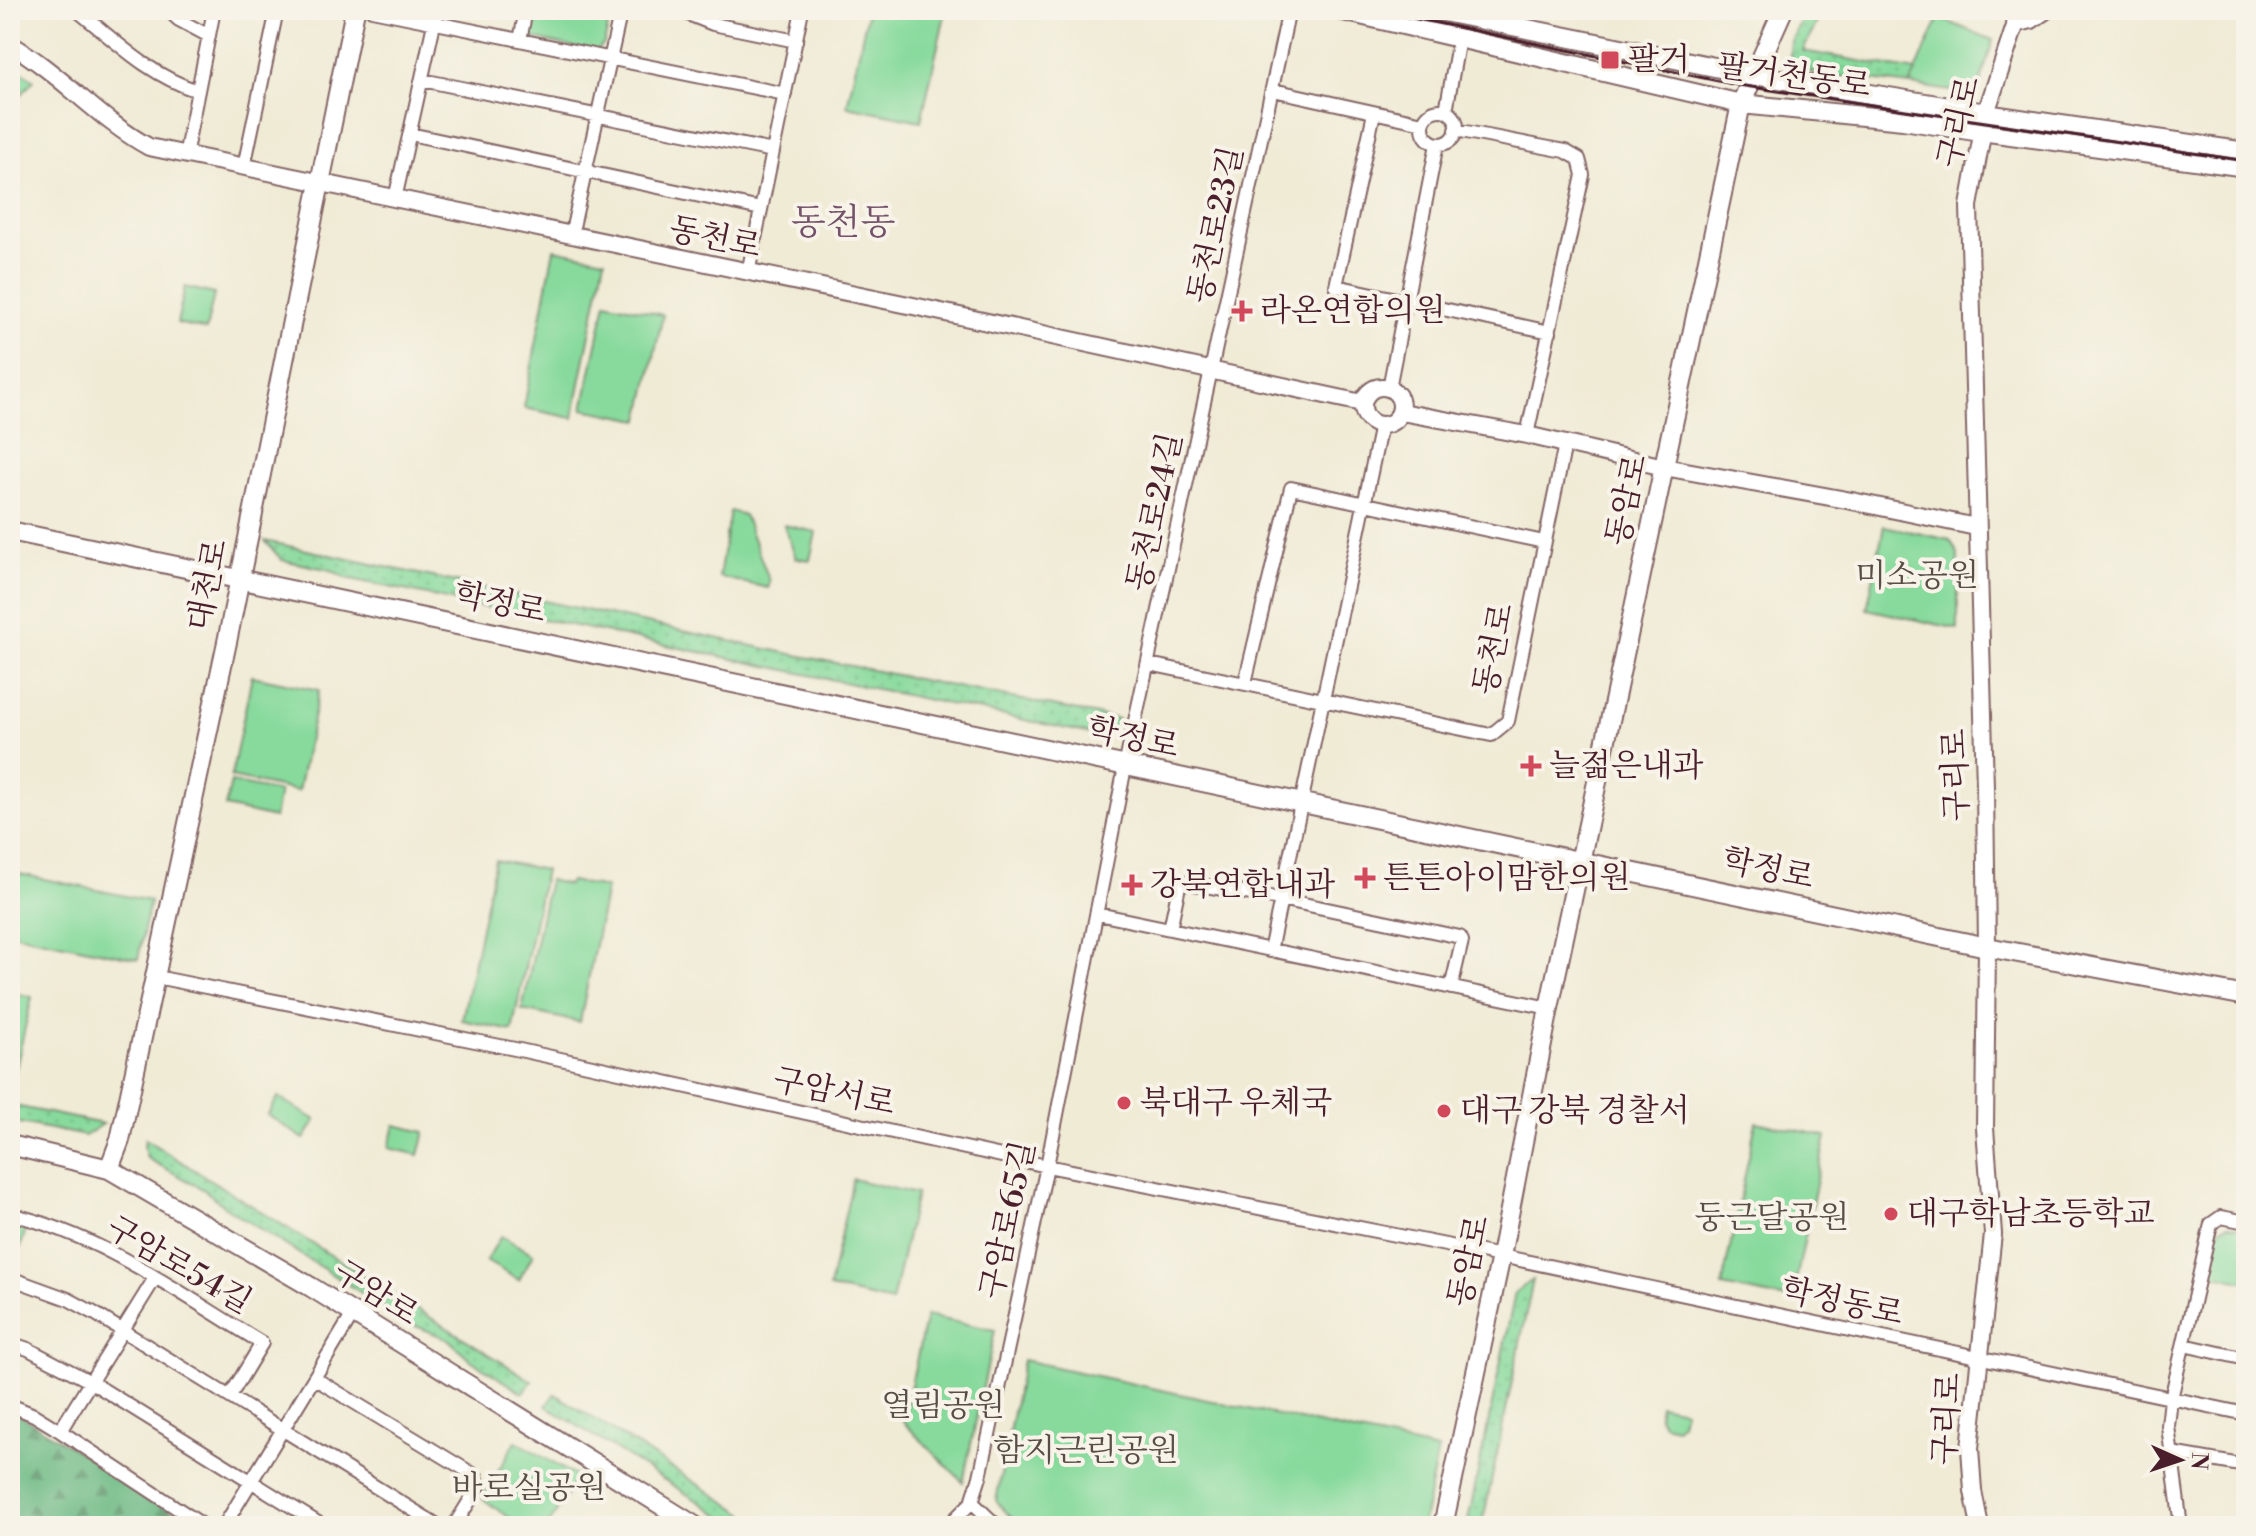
<svg xmlns="http://www.w3.org/2000/svg" width="2256" height="1536" font-family="'Libre Bodoni','Noto Serif KR',serif">
  <defs>
    <pattern id="grass-dots" width="8" height="8" patternUnits="userSpaceOnUse" patternTransform="scale(2)"><rect width="8" height="8" fill="#87da9c"/><path d="M2 2h.1M6 6h.1" fill="none" stroke="#76bb87" stroke-width="1.8" stroke-linecap="round"/></pattern>
    <pattern id="forest-firs" width="22" height="20" patternUnits="userSpaceOnUse" patternTransform="scale(2)"><rect width="22" height="20" fill="#6dba84"/><path d="M5 1l3.5 6h-7zM16 11l3.5 6h-7z" fill="#5c976c"/></pattern>
  </defs>
  <rect width="100%" height="100%" fill="#f7f3e8"/>
  <filter id="ink" filterUnits="userSpaceOnUse"><feTurbulence type="fractalNoise" baseFrequency=".0125" numOctaves="2"/><feDisplacementMap in="SourceGraphic" scale="16" xChannelSelector="R" yChannelSelector="G"/><feConvolveMatrix kernelMatrix="1 2 1 2 8 2 1 2 1" color-interpolation-filters="sRGB"/></filter>
  <filter id="wash" filterUnits="userSpaceOnUse"><feTurbulence type="fractalNoise" baseFrequency=".006" numOctaves="4" result="noise"/><feDisplacementMap in="SourceGraphic" scale="32" xChannelSelector="R" yChannelSelector="G"/><feGaussianBlur stdDeviation="1.8" result="paint"/><feColorMatrix in="noise" values="0 0 0 0 0 0 0 0 0 0 0 0 0 0 0 0 0 1.4 0 .05"/><feComposite in="paint" operator="in"/></filter>
  <g filter="url(#wash)">
    <rect width="100%" height="100%" fill="#f0ebd5"/>
    <path fill="url(#grass-dots)" stroke="#687c64" stroke-width="2" d="M1806,10h17l-20,41 113,20 -6,14 -109,-14 -11,-13 1,-17z
      M265,541l521,112 332,66 -1,6 -21,10 -750,-157 -15,-8 -49,-10z
      M10,1105l93,19 -18,12 -75,-15z
      M145,1139l387,242 -9,12 -51,-32 -24,-22 -37,-15 -186,-117 -19,-16 -59,-33 -3,-10z
      M1533,1280l-51,246h-15l48,-234z
      M555,1394l209,132h-26l-192,-120z"/>
    <path fill="url(#forest-firs)" stroke="#5c6c58" stroke-width="2" d="M10,1409l186,117h-186z"/>
    <path fill="#87da9c" stroke="#687c64" stroke-width="2" d="M531,10h81l-8,34 -9,8 -64,-14 -4,-8z
      M868,10h78l-25,111 -74,-15z
      M1939,18l54,22 -12,41 -16,12 -55,-8z
      M10,64l24,16 -24,27z
      M554,249l51,10 -32,159 -49,-10z
      M185,287l29,7 -8,36 -29,-7z
      M606,302l57,13 -23,105 -57,-11z
      M730,511l14,4 26,67 -2,6 -49,-11z
      M784,525l32,7 -6,28 -14,-2z
      M1884,526l66,14 8,14v75l-91,-20z
      M252,676l67,14 -21,101 -67,-14z
      M231,782l48,10 -5,26 -49,-11z
      M495,860l50,10 -33,161 -50,-11z
      M10,872l140,29 -12,58 -128,-26z
      M549,880l19,5 2,-4 36,7 -26,134 -58,-12z
      M10,992l22,5 -22,97z
      M278,1097l38,23 -12,19 -36,-24z
      M1756,1122l70,14 -34,164 -70,-14z
      M395,1125l30,7 -6,23 -30,-7z
      M853,1179l63,15 -24,108 -63,-14z
      M10,1219l18,4 -15,48h-3z
      M2227,1225l19,4v53l-39,-9 10,-43z
      M501,1236l32,18 -14,26 -33,-19z
      M926,1316l69,14 -32,152 -60,-60z
      M1023,1360l415,90 -16,76h-403l-23,-25z
      M1660,1405l24,5 -3,13 -5,4 -13,-3 -5,-8z
      M516,1441l61,36 -29,49h-28l-38,-28z"/>
  </g>
  <g filter="url(#ink)">
    <g fill="none" stroke-linecap="round" stroke-linejoin="round">
      <defs>
        <path id="minor" d="M77,10c38,31 73,66 121,81
          M168,10l11,10 30,16
          M372,10l413,84
          M678,10l35,14 83,17
          M2015,26l17,-4 18,-12
          M520,40l6,-30
          M422,80l351,71
          M1273,90l150,33
          M1423 127a17 17 0 1 1 34 0a17 17 0 1 1-34 0Z
          M1446,111l13,-73
          M1374,113l-38,173 214,46
          M1456,130l109,21 14,8 4,16 -56,260
          M410,134l351,75
          M185,156l29,-146
          M244,167l33,-157
          M395,199l42,-189
          M571,236l50,-226
          M748,273l54,-263
          M1389,388l48,-244
          M1149,664l342,71 17,-14 57,-277
          M1245,683l46,-195 253,54
          M1098,914l451,94
          M1170,929l9,-43 4,-4 97,17 180,38 2,4 -11,47
          M1270,951l111,-526
          M156,977l359,72 532,117 454,90 745,158
          M10,1214c92,21 172,81 252,129l-32,53
          M10,1278l58,21 26,14 345,213
          M10,1343l18,6 63,33 232,144
          M2184,1345l62,14
          M314,1378l162,98 3,10 -25,40
          M10,1405l24,10 26,16 144,95
          M60,1431l95,-153
          M2172,1453l74,13
          M972,1502l25,24
          M224,1526l129,-212
          M948,1526l24,-24 8,-25 67,-311 78,-399 164,-757
          M2181,1526l-13,-100 3,-27 40,-175 10,-7 25,5"/>
        <path id="tertiary" d="M10,44c50,29 88,75 139,103l769,160 444,96
          M1986,113l260,38
          M1981,132l265,36
          M1363 406a19 19 0 1 1 38 0a19 19 0 1 1-38 0Z
          M1401,412l126,23 137,32 188,34 124,26
          M1980,1526l-7,-35 -3,-43 23,-214 -8,-106 2,-181 -2,-160 -16,-581 17,-93 29,-87 1,-16"/>
        <path id="secondary" d="M1339,10l402,94 162,16 78,12
          M1434,10l320,65 232,38
          M10,531l1977,416 259,49
          M10,1145l99,24 202,118 384,239
          M109,1169l11,-29 107,-498 128,-632
          M1443,1526l58,-270 48,-248 192,-904 42,-94"/>
      </defs>
      <use href="#minor" stroke="#846666" stroke-width="16"/>
      <use href="#tertiary" stroke="#846666" stroke-width="20"/>
      <use href="#secondary" stroke="#846666" stroke-width="22"/>
      <use href="#minor" stroke="#fff" stroke-width="12"/>
      <use href="#tertiary" stroke="#fff" stroke-width="16"/>
      <use href="#secondary" stroke="#fff" stroke-width="18"/>
      <path stroke="#4a1f2b" stroke-width="3" d="M1373,10l365,75 508,76"/>
    </g>
  </g>
  <g fill="#d1495b" stroke="#f7f3e8" stroke-width="3">
    <rect x="1600" y="50" width="20" height="20" rx="4"/>
    <path d="M1238 299h8v8h8v8h-8v8h-8v-8h-8v-8h8z"/>
    <path d="M1527 754h8v8h8v8h-8v8h-8v-8h-8v-8h8z"/>
    <path d="M1361 866h8v8h8v8h-8v8h-8v-8h-8v-8h8z"/>
    <path d="M1128 873h8v8h8v8h-8v8h-8v-8h-8v-8h8z"/>
    <circle cx="1124" cy="1103" r="8"/>
    <circle cx="1444" cy="1111" r="8"/>
    <circle cx="1891" cy="1214" r="8"/>
  </g>
  <g text-anchor="middle" dominant-baseline="central" stroke-width="8" stroke-linejoin="round" paint-order="stroke">
    <g font-size="32" fill="#4a1f2b" stroke="#f7f3e8" text-anchor="start">
      <text x="1628" y="60">팔거</text>
      <text x="1260" y="311">라온연합의원</text>
      <text x="1549" y="766">늘젊은내과</text>
      <text x="1383" y="878">튼튼아이맘한의원</text>
      <text x="1150" y="885">강북연합내과</text>
      <text x="1140" y="1103">북대구 우체국</text>
      <text x="1460" y="1111">대구 강북 경찰서</text>
      <text x="1907" y="1214">대구학남초등학교</text>
    </g>
    <g font-size="32" fill="#4a1f2b" stroke="#f7f3e8">
      <text transform="translate(1794 76) rotate(8)">팔거천동로</text>
      <text transform="translate(1959 122) rotate(-77)">구리로</text>
      <text transform="translate(1216 225) rotate(-78)">동천로23길</text>
      <text transform="translate(715 238) rotate(12)">동천로</text>
      <text transform="translate(1627 500) rotate(-78)">동암로</text>
      <text transform="translate(1155 512) rotate(-78)">동천로24길</text>
      <text transform="translate(208 585) rotate(-79)">대천로</text>
      <text transform="translate(500 603) rotate(12)">학정로</text>
      <text transform="translate(1494 649) rotate(-79)">동천로</text>
      <text transform="translate(1133 738) rotate(12)">학정로</text>
      <text transform="translate(1956 775) rotate(-92)">구리로</text>
      <text transform="translate(1768 869) rotate(12)">학정로</text>
      <text transform="translate(834 1092) rotate(12)">구암서로</text>
      <text transform="translate(1008 1220) rotate(-78)">구암로65길</text>
      <text transform="translate(1469 1261) rotate(-78)">동암로</text>
      <text transform="translate(179 1265) rotate(30)">구암로54길</text>
      <text transform="translate(376 1293) rotate(32)">구암로</text>
      <text transform="translate(1842 1302) rotate(12)">학정동로</text>
      <text transform="translate(1947 1419) rotate(-87)">구리로</text>
    </g>
    <g font-size="32" fill="#594e47" stroke="#f7f3e8">
      <text x="1917" y="576">미소공원</text>
      <text x="1772" y="1218">둥근달공원</text>
      <text x="943" y="1406">열림공원</text>
      <text x="1086" y="1451">함지근린공원</text>
      <text x="529" y="1488">바로실공원</text>
    </g>
    <g font-size="36" fill="#74526a" stroke="#f7f3e8">
      <text x="843" y="223">동천동</text>
    </g>
  </g>
  <rect width="2256" height="1536" fill="none" stroke="#f7f3e8" stroke-width="40"/>
  <g transform="translate(2180 1460) rotate(93)" stroke="#f7f3e8" stroke-width="6" paint-order="stroke">
  <path d="M0-6L14 30L0 20L-14 30Z" fill="#4a1f2b"/>
  <text y="-12" font-size="22" font-weight="bold" text-anchor="middle" fill="#4a1f2b">N</text>
  </g>
</svg>
